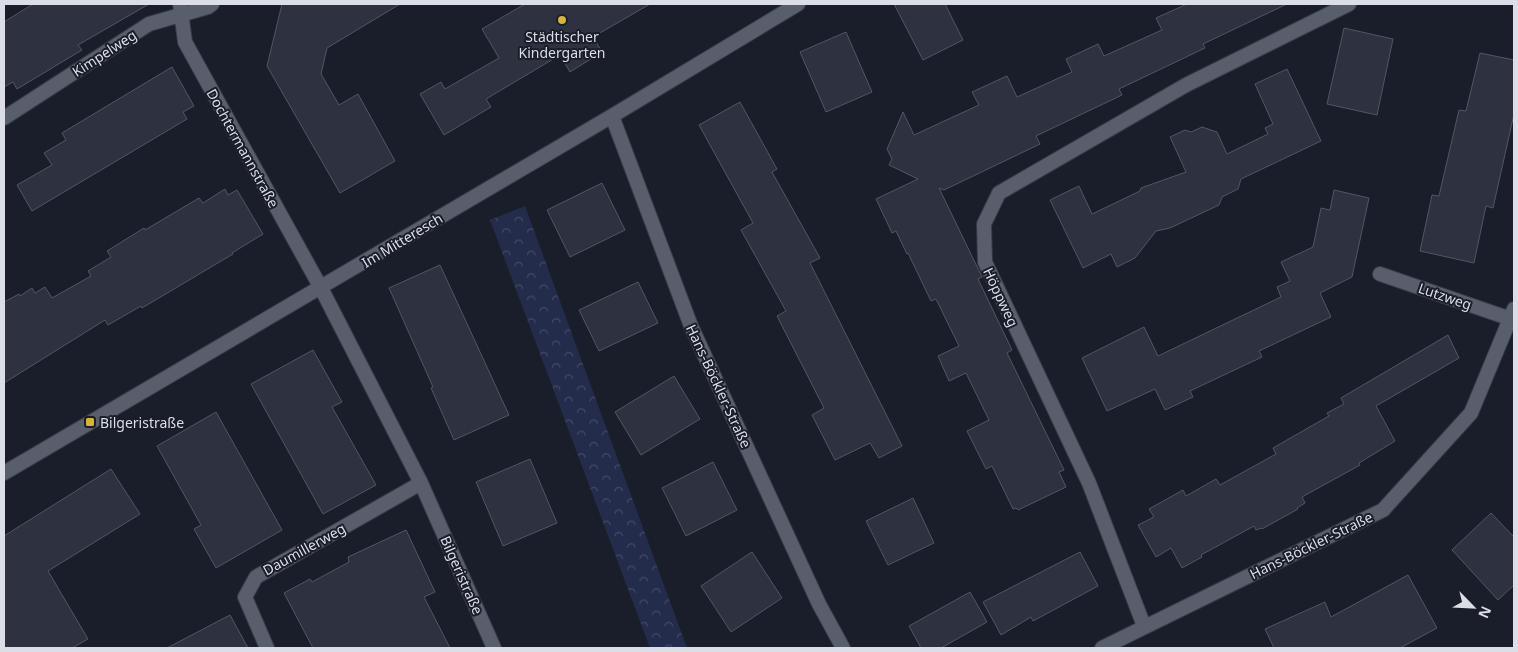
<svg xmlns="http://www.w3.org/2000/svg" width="1518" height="652" font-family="'Noto Sans',sans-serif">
  <defs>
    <pattern id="park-crowns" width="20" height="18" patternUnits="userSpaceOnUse" patternTransform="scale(1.25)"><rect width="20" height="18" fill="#242c4c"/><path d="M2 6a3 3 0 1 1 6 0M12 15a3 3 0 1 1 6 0" fill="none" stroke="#434a66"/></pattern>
  </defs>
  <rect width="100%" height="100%" fill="#1a1d2a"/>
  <path fill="url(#park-crowns)" d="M525,206l162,442h-37l-160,-428z"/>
  <path fill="#2e3140" stroke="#515665" d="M33,4h116l-71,41 4,5 -65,39 -4,-7 -9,5v-65z
    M282,4h118l-73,44 -6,26 18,31 19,-11 37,67 -55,32 -73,-127z
    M525,4h125l-57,33 9,15 -32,20 -10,-17 -74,44 5,8 -47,28 -24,-41 21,-12 4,7 54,-31 -17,-29z
    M894,4h51l18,36 -40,20z
    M1187,4h100l-84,40 2,4 -86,41 3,6 -86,41 4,8 -96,46 -5,-2 43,89 -4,2 34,71 -5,3 57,117 -5,2 7,15 -48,23 -2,-2 -3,1 -21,-43 -6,3 -19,-38 22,-11 -23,-47 -17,8 -11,-25 21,-10 -23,-47 -5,2 -23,-48 -1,1 -11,-23 -4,2 -16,-34 42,-20 -29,-14 3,-6 -5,-10 16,-37 11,23 65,-30 -7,-13 35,-16 10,21 55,-25 -6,-13 32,-15 6,12 58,-26 -6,-12z
    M1344,28l49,11 -16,76 -50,-11z
    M846,32l26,60 -46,20 -26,-60z
    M1480,53l34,7v54l-21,94 -7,-2 -12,57 -54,-12 12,-56 7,1 20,-86 7,1z
    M172,67l22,39 -11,6 4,7 -155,92 -15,-26 35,-20 -8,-12 22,-13 -4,-7z
    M1287,69l34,72 -80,38 -3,10 -16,8 -3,8 -49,23 -14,3 -21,27 -18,9 -6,-13 -28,14 -33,-68 29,-14 13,28 48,-23 1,-3 45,-16 -16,-35 15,-7 6,2 11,-5 15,5 10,22 41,-20 -3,-6 8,-4 -18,-40z
    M740,102l37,67 -5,3 48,86 -10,5 92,183 -23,12 -9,-15 -35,17 -23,-45 12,-7 -47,-92 9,-5 -45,-81 12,-7 -54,-98z
    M602,183l23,47 -55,27 -23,-47z
    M225,189l3,6 9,-5 26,44 -31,19 1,1 -91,54 -1,-2 -33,19 -3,-5 -101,63v-81l15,-8 1,2 12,-8 3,5 10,-6 7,11 39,-22 -3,-5 23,-14 -4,-6 37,-23 1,2 54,-32 4,5z
    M1334,190l35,8 -17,79 -32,16 11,24 -72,34 3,6 -72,34 3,6 -28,13 -10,-21 -48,22 -25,-53 62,-31 14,29 123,-59 -4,-10 13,-6 -9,-19 32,-15 8,-39 9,2z
    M440,265l69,150 -55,25 -23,-52 2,-1 -44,-99z
    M638,282l20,41 -59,28 -20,-41z
    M1448,335l11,23 -83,48 19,35 -36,22 1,2 -58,32 3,6 -8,5 1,1 -36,20 -1,-1 -5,2 -2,-4 -11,6 -42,23 1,2 -20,11 -11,-20 -15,9 -18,-32 16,-8 -5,-8 34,-19 3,6 30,-17 4,6 56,-31 -3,-6 56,-32 -2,-3 17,-9 -3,-6z
    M313,350l29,52 -10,5 44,78 -53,29 -72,-130z
    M674,376l26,43 -59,36 -26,-43z
    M216,412l66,118 -66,38 -22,-39 7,-4 -44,-79z
    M530,459l27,64 -54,23 -27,-64z
    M713,462l24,48 -51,26 -24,-48z
    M111,469l29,45 -92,57 40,68 -16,9h-68v-112z
    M913,498l21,45 -46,22 -22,-44z
    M1491,513l23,24v48l-16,15 -46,-50z
    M406,530l29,62 -11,5 26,51h-137l-29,-55 26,-14 2,3 37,-20 -1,-5z
    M752,552l30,46 -51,34 -30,-46z
    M1080,552l18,34 -65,35 -2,-4 -30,18 -18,-33z
    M1408,575l29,53 -37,20h-126l-9,-19 60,-27 6,15z
    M970,592l17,30 -46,26h-20l-12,-22z
    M230,615l18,33h-81z"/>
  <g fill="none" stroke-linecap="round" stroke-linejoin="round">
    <defs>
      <path id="service" d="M1380,274l131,45"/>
      <path id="minor" d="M180,4l5,38 136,246 100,195 73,165
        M612,116l79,210 128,278 24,44
        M4,118l145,-94 59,-17 4,-3
        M4,473l608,-357 186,-112
        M1144,626l-55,-143 -104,-221 -1,-38 15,-31 187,-108 163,-81
        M267,648l-22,-51 11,-20 165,-94
        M1102,648l281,-138 88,-97 43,-104"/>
    </defs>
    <use href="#service" stroke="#383b46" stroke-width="16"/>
    <use href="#minor" stroke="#383b46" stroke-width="16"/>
    <use href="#service" stroke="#595e6d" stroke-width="14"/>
    <use href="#minor" stroke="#595e6d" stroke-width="14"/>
  </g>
  <g fill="#d7b434" stroke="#1a1d2a" stroke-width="2">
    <circle cx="562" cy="20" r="5"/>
    <rect x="85" y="417" width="10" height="10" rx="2.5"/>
  </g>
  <g text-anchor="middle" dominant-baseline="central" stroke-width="4" stroke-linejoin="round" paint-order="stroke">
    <g font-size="14" fill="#dbdee7" stroke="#1a1d2a">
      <text x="562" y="36">Städtischer<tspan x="562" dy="16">Kindergarten</tspan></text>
      <text x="100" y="422" text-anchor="start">Bilgeristraße</text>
    </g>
    <g font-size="14" fill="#dbdee7" stroke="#1a1d2a">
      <text transform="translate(104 53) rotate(-33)">Kimpelweg</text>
      <text transform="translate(243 148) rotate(61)">Dochtermannstraße</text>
      <text transform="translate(402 240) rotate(-31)">Im Mitteresch</text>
      <text transform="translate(1445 296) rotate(19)">Lutzweg</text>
      <text transform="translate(1001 297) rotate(65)">Höppweg</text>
      <text transform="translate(719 386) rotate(65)">Hans-Böckler-Straße</text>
      <text transform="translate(1311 545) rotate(-26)">Hans-Böckler-Straße</text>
      <text transform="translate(304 549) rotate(-29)">Daumillerweg</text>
      <text transform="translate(462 575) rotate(66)">Bilgeristraße</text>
    </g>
  </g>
  <rect width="1518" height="652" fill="none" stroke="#dbdee7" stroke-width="10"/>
  <g transform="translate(1473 607) rotate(114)" stroke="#1a1d2a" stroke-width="4" paint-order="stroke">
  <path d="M0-4L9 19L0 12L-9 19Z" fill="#dbdee7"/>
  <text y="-8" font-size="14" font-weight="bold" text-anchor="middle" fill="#dbdee7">N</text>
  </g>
</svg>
